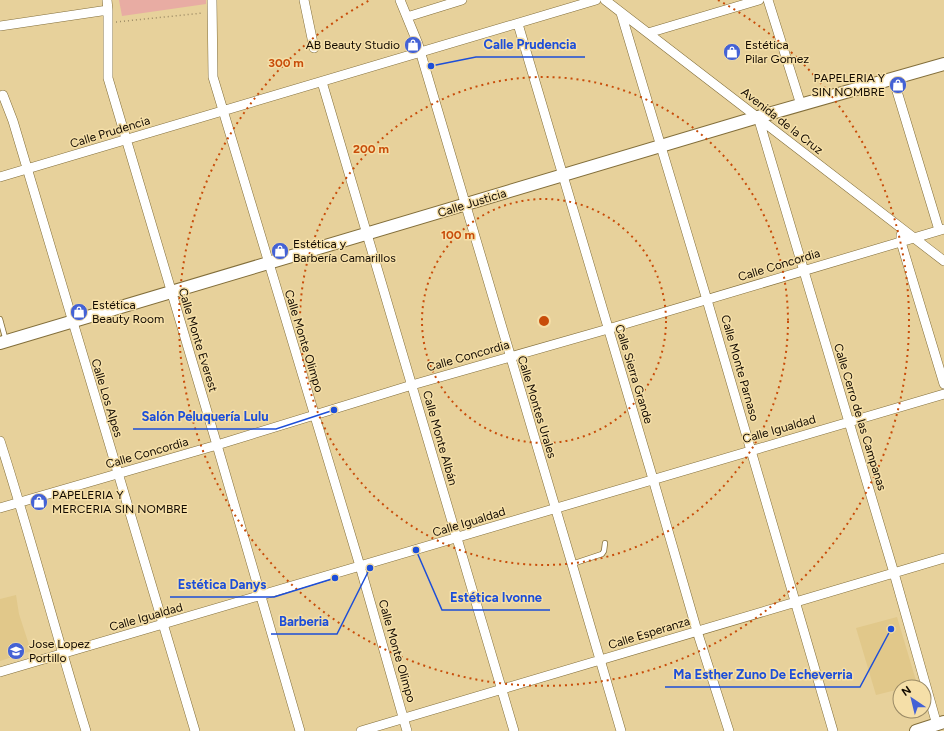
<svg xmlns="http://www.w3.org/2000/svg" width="944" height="731" font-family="Figtree,sans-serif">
  <rect width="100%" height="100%" fill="#e7d19b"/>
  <path fill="#e1c88a" d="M16,595l3,19 12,37 -31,10v-62z
    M897,617l20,67 -11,3h-6v2l-24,6 -20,-67z"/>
  <path fill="#e8aca3" d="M119,0h87v4l-84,12z"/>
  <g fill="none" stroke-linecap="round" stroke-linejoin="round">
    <defs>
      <path id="service" d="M0,319l6,22
        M572,564l30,-10 2,-3 1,-8"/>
      <path id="minor" d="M107,0l1,10v68l109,367 83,286
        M212,0l1,77 147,489 47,165
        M304,0l10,48
        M400,0l18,44 154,520 49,167
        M605,0l339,261
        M768,0l33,105
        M621,13l86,287 126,431
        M407,17l55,-17
        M518,24l135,455 44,152 32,100
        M0,26l108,-16
        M648,33l111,-33
        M893,78l46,152
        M322,82l192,649
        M3,95l10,26 182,610
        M758,117l136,456 43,152
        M0,177l596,-177
        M901,235v7l43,142
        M0,441c31,96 56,194 86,290
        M0,508l217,-63 195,-60 196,-56 336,-100
        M0,672l944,-278
        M361,731l583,-173"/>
      <path id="tertiary" d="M0,343l758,-226 186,-53
        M916,731l28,-9"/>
    </defs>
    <use href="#service" stroke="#826e3a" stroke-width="6"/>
    <use href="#minor" stroke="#826e3a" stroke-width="10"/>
    <use href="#tertiary" stroke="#826e3a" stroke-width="14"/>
    <path stroke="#9b8a64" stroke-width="1.5" stroke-dasharray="1 3" stroke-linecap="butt" d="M116,22l87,-9"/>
    <use href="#service" stroke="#fff" stroke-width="4.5"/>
    <use href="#minor" stroke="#fff" stroke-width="9"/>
    <use href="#tertiary" stroke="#fff" stroke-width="12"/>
  </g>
  <g fill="none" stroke="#c84d0a" stroke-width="2" stroke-dasharray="2 4">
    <circle cx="544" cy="321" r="122"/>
    <circle cx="544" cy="321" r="244"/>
    <path d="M718 0A365 365 0 1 1 370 0"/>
  </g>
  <defs>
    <symbol id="shop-disc" viewBox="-11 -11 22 22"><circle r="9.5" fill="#4462d5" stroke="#f5dfa8"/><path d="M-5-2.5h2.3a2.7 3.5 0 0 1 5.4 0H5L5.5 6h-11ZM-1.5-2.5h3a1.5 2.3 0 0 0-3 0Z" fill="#fff"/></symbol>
    <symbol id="school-disc" viewBox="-11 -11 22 22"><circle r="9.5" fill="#4462d5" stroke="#f5dfa8"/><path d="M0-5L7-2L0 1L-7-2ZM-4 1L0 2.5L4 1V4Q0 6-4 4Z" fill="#fff"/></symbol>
  </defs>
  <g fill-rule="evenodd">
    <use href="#shop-disc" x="403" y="35" width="20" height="20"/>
    <use href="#shop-disc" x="722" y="42" width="20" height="20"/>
    <use href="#shop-disc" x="888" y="75" width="20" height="20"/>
    <use href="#shop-disc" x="270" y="241" width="20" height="20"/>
    <use href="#shop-disc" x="69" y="302" width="20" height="20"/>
    <use href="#shop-disc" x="29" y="492" width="20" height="20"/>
    <use href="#school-disc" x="6" y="641" width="20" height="20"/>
  </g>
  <g text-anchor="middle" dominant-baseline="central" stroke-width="3" stroke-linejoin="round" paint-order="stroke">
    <g font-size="12" fill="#120a00" stroke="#f5dfa8" text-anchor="start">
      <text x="400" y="45" text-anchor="end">AB Beauty Studio</text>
      <text x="745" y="45">Estética<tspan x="745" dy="14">Pilar Gomez</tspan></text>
      <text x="885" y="78" text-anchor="end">PAPELERIA Y<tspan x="885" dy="14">SIN NOMBRE</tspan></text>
      <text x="293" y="244">Estética y<tspan x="293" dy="14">Barbería Camarillos</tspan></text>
      <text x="92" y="305">Estética<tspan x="92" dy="14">Beauty Room</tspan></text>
      <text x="52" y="495">PAPELERIA Y<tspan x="52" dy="14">MERCERIA SIN NOMBRE</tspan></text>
      <text x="29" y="644">Jose Lopez<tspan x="29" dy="14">Portillo</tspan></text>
    </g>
    <g font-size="12" fill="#120a00" stroke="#f5dfa8">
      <text transform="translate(782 121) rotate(38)">Avenida de la Cruz</text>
      <text transform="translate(110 132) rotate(-17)">Calle Prudencia</text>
      <text transform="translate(472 203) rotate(-17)">Calle Justicia</text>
      <text transform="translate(779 265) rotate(-17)">Calle Concordia</text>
      <text transform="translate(198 340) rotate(73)">Calle Monte Everest</text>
      <text transform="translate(304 341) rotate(73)">Calle Monte Olimpo</text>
      <text transform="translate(468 356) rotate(-16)">Calle Concordia</text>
      <text transform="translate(740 368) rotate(74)">Calle Monte Parnaso</text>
      <text transform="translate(634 374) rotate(73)">Calle Sierra Grande</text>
      <text transform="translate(107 398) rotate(73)">Calle Los Alpes</text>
      <text transform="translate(537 407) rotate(73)">Calle Montes Urales</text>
      <text transform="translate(860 417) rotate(73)">Calle Cerro de las Campanas</text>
      <text transform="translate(779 429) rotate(-16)">Calle Igualdad</text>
      <text transform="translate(440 438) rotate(74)">Calle Monte Albán</text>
      <text transform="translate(147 453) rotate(-16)">Calle Concordia</text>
      <text transform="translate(469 522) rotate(-17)">Calle Igualdad</text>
      <text transform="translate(146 617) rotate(-16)">Calle Igualdad</text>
      <text transform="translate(649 633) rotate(-17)">Calle Esperanza</text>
      <text transform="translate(397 651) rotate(74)">Calle Monte Olimpo</text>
    </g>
  </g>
  <circle cx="544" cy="321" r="6" fill="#c84d0a" stroke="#f5dfa8" stroke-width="2"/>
  <g font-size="12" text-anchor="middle" font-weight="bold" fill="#c84d0a" stroke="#f5dfa8" stroke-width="3" stroke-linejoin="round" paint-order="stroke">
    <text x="286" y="67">300 m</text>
    <text x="371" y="153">200 m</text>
    <text x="458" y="239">100 m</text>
  </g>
  <path fill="none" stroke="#1d4ed8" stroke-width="1.5" d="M431 66L476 57H585M334 410L276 429H133M335 578L274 597H170M416 550L442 610H550M370 568L337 634H271M891 629L860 687H665"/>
  <g fill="#1d4ed8" stroke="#f5dfa8" stroke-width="1.5">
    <circle cx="431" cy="66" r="4"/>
    <circle cx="334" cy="410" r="4"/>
    <circle cx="335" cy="578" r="4"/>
    <circle cx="416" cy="550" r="4"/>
    <circle cx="370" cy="568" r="4"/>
    <circle cx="891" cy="629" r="4"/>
  </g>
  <g font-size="13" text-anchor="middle" font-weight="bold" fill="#1d4ed8" stroke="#f5dfa8" stroke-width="3" stroke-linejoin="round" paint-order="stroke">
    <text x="530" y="49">Calle Prudencia</text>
    <text x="205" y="421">Salón Peluquería Lulu</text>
    <text x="222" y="589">Estética Danys</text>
    <text x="496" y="602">Estética Ivonne</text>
    <text x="304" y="626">Barberia</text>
    <text x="763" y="679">Ma Esther Zuno De Echeverria</text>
  </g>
  <g transform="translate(912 699) rotate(325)"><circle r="19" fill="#f5dfa8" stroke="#9a8a65"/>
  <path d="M0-3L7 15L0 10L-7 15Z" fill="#4462d5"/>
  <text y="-6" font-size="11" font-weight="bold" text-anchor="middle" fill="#120a00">N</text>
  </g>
</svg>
